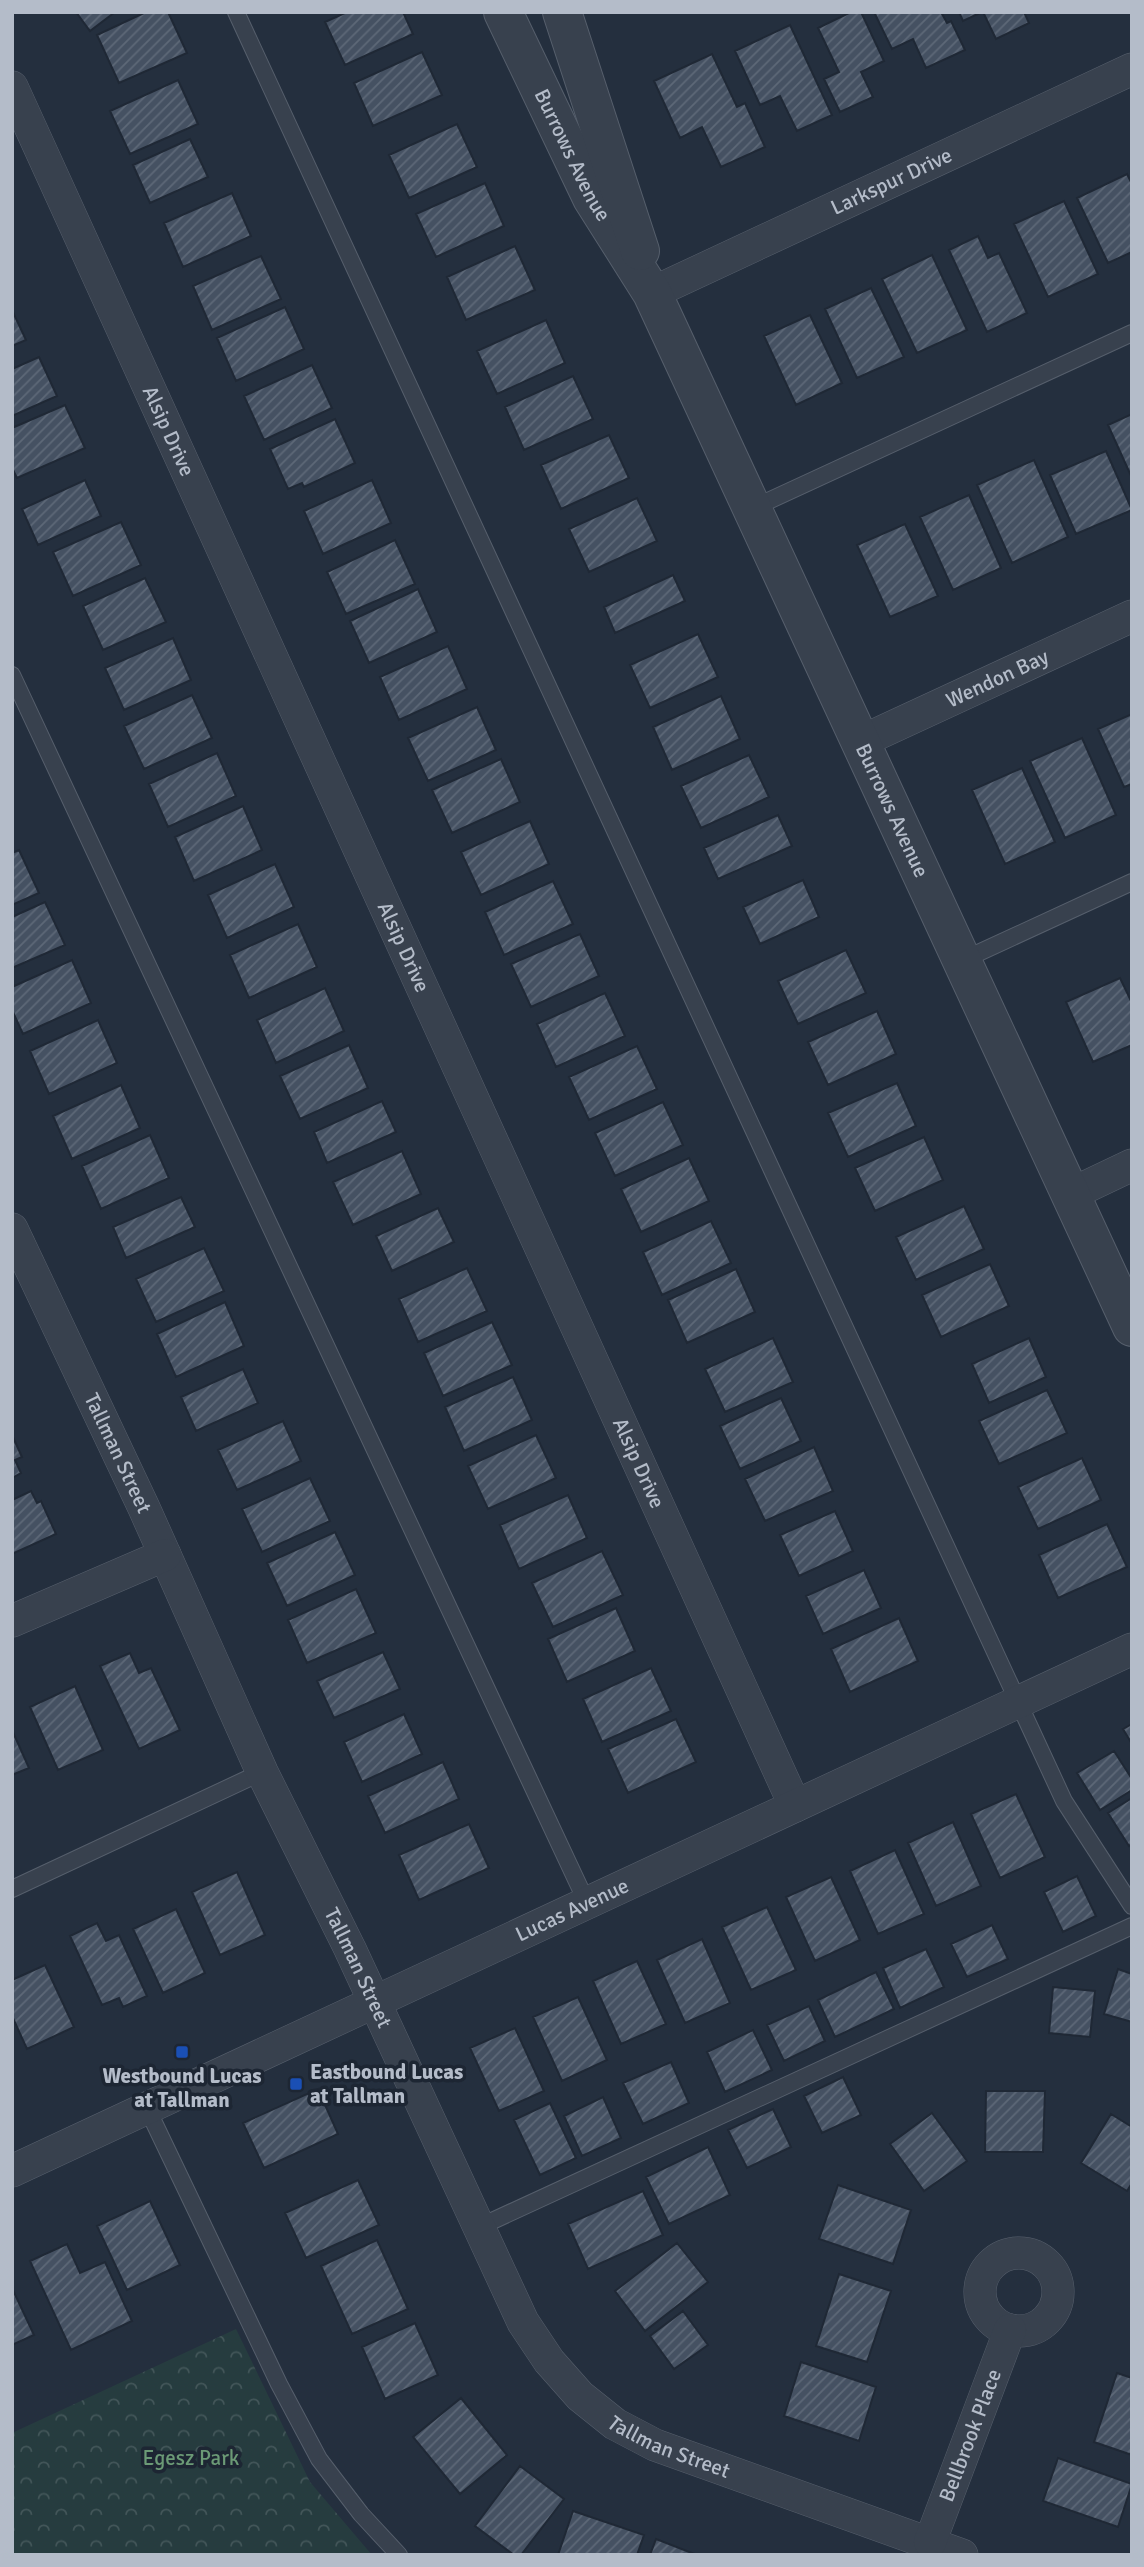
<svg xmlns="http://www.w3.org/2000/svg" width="1144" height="2567" font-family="Signika,sans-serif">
  <defs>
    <pattern id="park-crowns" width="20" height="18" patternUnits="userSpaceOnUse" patternTransform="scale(1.75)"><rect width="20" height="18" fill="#263c3f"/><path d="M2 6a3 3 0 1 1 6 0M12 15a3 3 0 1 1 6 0" fill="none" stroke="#435659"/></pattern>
    <pattern id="building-hatch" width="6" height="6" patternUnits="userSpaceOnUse" patternTransform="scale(1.75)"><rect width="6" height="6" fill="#455162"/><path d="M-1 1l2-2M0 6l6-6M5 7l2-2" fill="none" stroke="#5d6877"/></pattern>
  </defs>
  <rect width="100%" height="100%" fill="#242f3e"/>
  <path fill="url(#park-crowns)" d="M236,2329l74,153 62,73h-360v-122z"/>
  <path fill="url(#building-hatch)" stroke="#1f2835" stroke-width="2" d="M76,12h39l-25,19z
    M146,12h22l19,41 -68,30 -22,-48z
    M347,12h56l10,22 -68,31 -20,-43z
    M851,12h10l23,49 -23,11 12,25 -33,15 -16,-33 15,-7 -21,-44z
    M874,12h67l6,11 4,-2 14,29 -39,18 -13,-29 -21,10z
    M959,12h23l-19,9z
    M983,12h41l5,11 -33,16z
    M790,25l42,90 -35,16 -17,-35 -20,9 -25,-54z
    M422,52l20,43 -69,31 -19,-43z
    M712,54l25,53 8,-4 20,44 -44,20 -19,-40 -22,11 -26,-57z
    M178,80l20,44 -68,30 -20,-43z
    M457,124l20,43 -68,31 -20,-43z
    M190,139l18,38 -58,26 -17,-38z
    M1127,174l5,10v68l-24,11 -31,-65z
    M485,183l19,43 -68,31 -20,-43z
    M232,193l19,43 -68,31 -19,-44z
    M1064,201l34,73 -50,23 -34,-73z
    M978,236l10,22 11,-5 28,60 -40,19 -38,-82z
    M515,246l20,44 -69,30 -19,-43z
    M932,255l35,75 -50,23 -35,-74z
    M261,256l20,43 -69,31 -19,-44z
    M871,288l33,69 -47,21 -32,-69z
    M285,307l19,42 -68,32 -19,-43z
    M12,310l14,30 -14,6z
    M810,315l32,68 -46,22 -32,-69z
    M546,320l19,43 -68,31 -20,-43z
    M39,357l18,39 -45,20v-47z
    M312,365l20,43 -68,32 -20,-44z
    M573,376l20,43 -69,31 -19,-43z
    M65,405l20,43 -68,30 -5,-10v-40z
    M1132,414v64l-24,-53z
    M335,419l20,44 -51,24 -2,-4 -14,6 -18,-40z
    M609,435l20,43 -68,31 -20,-44z
    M1106,451l26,59 -56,24 -26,-59z
    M1034,460l34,77 -56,26 -35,-78z
    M85,480l16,36 -63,29 -16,-36z
    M372,480l19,43 -68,31 -19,-43z
    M969,495l32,73 -48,22 -33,-73z
    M637,498l20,43 -68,31 -20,-43z
    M121,522l20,43 -68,31 -20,-44z
    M905,524l33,72 -48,21 -33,-72z
    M395,540l20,44 -69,30 -19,-42z
    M673,575l12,26 -70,32 -11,-26z
    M145,578l21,44 -63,28 -20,-44z
    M418,589l19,43 -68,31 -19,-42z
    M698,634l20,43 -68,31 -20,-43z
    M173,638l18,42 -67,30 -19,-42z
    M448,646l19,43 -68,31 -19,-43z
    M192,695l20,43 -68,31 -20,-43z
    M721,696l19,43 -68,31 -19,-43z
    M477,707l19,43 -68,31 -20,-43z
    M1132,714v70l-8,3 -26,-58z
    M1082,738l34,77 -51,23 -35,-77z
    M217,753l19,43 -68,31 -19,-43z
    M749,755l20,42 -68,31 -20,-42z
    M501,759l19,43 -68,31 -20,-43z
    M1022,768l33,74 -50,22 -33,-74z
    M243,806l19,44 -68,31 -19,-44z
    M778,815l14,31 -74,33 -14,-31z
    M530,821l19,43 -68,31 -20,-43z
    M19,850l20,43 -27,12v-52z
    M275,864l19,43 -67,31 -19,-43z
    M803,880l16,37 -59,27 -17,-37z
    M553,881l20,43 -69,31 -19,-43z
    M45,902l20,43 -53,23v-51z
    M298,924l19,43 -68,31 -19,-43z
    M580,934l19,42 -68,31 -20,-43z
    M846,950l20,43 -68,31 -20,-43z
    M72,960l19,43 -68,31 -11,-24v-23z
    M1120,978l12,25v42l-39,17 -27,-60z
    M325,988l19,43 -68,32 -19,-43z
    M605,993l20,43 -69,31 -19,-43z
    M877,1011l19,43 -68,31 -20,-43z
    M98,1020l19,43 -68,31 -19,-43z
    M349,1045l19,43 -68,31 -20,-43z
    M637,1046l20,43 -68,31 -20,-43z
    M897,1083l19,43 -68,31 -20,-44z
    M121,1085l19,43 -68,31 -19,-43z
    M382,1101l14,31 -69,31 -13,-31z
    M663,1102l20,43 -68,31 -20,-43z
    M150,1135l19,43 -68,31 -19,-43z
    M924,1137l19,43 -68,31 -20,-43z
    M402,1151l19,43 -68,31 -20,-43z
    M689,1158l20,43 -68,31 -20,-43z
    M181,1197l14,30 -69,31 -13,-31z
    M964,1206l20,43 -68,31 -20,-43z
    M438,1208l16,34 -62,29 -16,-35z
    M711,1221l20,42 -69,32 -19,-43z
    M204,1248l20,43 -68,31 -20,-43z
    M990,1264l19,42 -68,31 -19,-42z
    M467,1268l20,43 -69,31 -19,-43z
    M736,1269l19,43 -68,31 -19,-43z
    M225,1302l19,44 -68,31 -19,-43z
    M492,1322l20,43 -69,31 -19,-43z
    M773,1338l20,44 -68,30 -20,-43z
    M1029,1338l17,39 -57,26 -17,-39z
    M243,1369l15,34 -62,28 -15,-34z
    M513,1377l19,43 -68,31 -19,-44z
    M1047,1390l20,43 -68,31 -20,-43z
    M781,1398l20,43 -61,28 -20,-43z
    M283,1421l18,40 -64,29 -19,-40z
    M12,1435l10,22 -7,3 6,13 -9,5z
    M536,1435l20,43 -68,31 -20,-43z
    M814,1447l19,44 -68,30 -20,-42z
    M1082,1458l19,42 -63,29 -20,-42z
    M310,1478l20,43 -68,31 -20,-43z
    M31,1491l6,12 4,-2 15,33 -44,20v-54z
    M568,1495l19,43 -68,31 -19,-44z
    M835,1511l18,40 -54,25 -19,-41z
    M1107,1524l20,43 -69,31 -19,-43z
    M335,1532l20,43 -68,31 -20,-43z
    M602,1551l21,44 -70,32 -21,-44z
    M864,1570l17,38 -58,26 -17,-38z
    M356,1589l20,44 -69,30 -19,-43z
    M616,1608l19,43 -68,31 -19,-43z
    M899,1618l19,43 -68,31 -19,-43z
    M383,1652l17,37 -66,29 -17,-37z
    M130,1653l9,20 12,-5 29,62 -41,19 -39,-83z
    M651,1668l20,43 -69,31 -19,-43z
    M75,1686l28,64 -45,20 -28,-63z
    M404,1714l18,40 -60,28 -18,-40z
    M676,1719l20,43 -68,31 -20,-44z
    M1132,1724v20l-9,-15z
    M12,1730l17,38 -17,7z
    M1114,1751l18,28v11l-32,20 -23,-37z
    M443,1762l16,37 -74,34 -17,-37z
    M1016,1794l29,63 -45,21 -29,-64z
    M1132,1798v46l-3,2 -21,-33z
    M953,1822l28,64 -45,20 -28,-63z
    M469,1824l20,44 -70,32 -20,-45z
    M895,1850l29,64 -46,20 -28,-63z
    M237,1872l28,63 -45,20 -28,-63z
    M1077,1876l19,40 -33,16 -19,-40z
    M831,1877l29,63 -45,21 -29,-64z
    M767,1907l29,63 -45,20 -29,-63z
    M176,1909l29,64 -42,20 -30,-64z
    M97,1923l9,18 13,-6 28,61 -24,11 -4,-9 -17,7 -32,-69z
    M992,1925l16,34 -41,18 -16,-33z
    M702,1939l28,64 -45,20 -28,-63z
    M926,1949l18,38 -44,21 -17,-40z
    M637,1961l29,63 -45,20 -28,-63z
    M45,1965l29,62 -47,22 -15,-33v-36z
    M1118,1969l14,5v48l-28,-8z
    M876,1972l18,37 -59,28 -17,-37z
    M1053,1987l42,4 -5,46 -41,-4z
    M578,1997l29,63 -45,21 -29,-64z
    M809,2006l16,35 -41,20 -17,-36z
    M515,2028l29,63 -45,20 -29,-63z
    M753,2030l19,40 -47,22 -18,-40z
    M671,2062l18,41 -46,21 -20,-41z
    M843,2077l18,38 -39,18 -18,-37z
    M318,2089l20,45 -74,34 -21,-45z
    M986,2091h59l-2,61h-58z
    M603,2097l18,41 -39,18 -18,-40z
    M550,2103l26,55 -36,17 -26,-55z
    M773,2109l18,38 -44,21 -19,-38z
    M932,2113l35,48 -43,30 -34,-47z
    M1111,2114l21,13v56l-5,8 -46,-28z
    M708,2147l22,48 -61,29 -23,-47z
    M358,2180l21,45 -73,33 -21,-45z
    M838,2185l73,25 -18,54 -74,-25z
    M643,2191l20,44 -75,34 -20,-45z
    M150,2201l30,64 -53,25 -30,-64z
    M377,2240l31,69 -56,25 -31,-68z
    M677,2243l31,39 -63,49 -30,-40z
    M67,2244l13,29 25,-11 27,59 -61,29 -41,-89z
    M839,2274l52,17 -24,71 -51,-16z
    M12,2288l22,47 -22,10z
    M683,2311l25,34 -34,24 -24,-33z
    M415,2323l23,52 -53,24 -23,-52z
    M801,2362l75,25 -17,54 -75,-25z
    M1117,2373l15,5v77l-38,-13z
    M461,2398l46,57 -47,39 -47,-57z
    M1058,2458l74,26 -14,43 -75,-26z
    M520,2466l44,33 -43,56h-7l-39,-29z
    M573,2511l71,24 -7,20h-79z
    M656,2539l41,16h-47z"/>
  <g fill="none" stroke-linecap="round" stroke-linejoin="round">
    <defs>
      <path id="service" d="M236,12l828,1789 68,105
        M753,508l379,-175
        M12,675l575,1228
        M963,960l169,-78
        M12,1889l250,-117
        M147,2108l132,276 40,75 42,55 38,41
        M477,2228l655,-302"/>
      <g id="minor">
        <path id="s1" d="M12,87l783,1719"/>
        <path id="s2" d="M652,293l480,-224"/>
        <path id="s3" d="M862,741l270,-125"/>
        <path d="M1071,1194l61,-29"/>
        <path id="s4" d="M12,1229l132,279 118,264 88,177 173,373 26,39 31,35 35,28 40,21 307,110"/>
        <path d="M12,1621l153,-66"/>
        <path id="s5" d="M12,2171l1120,-522"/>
        <circle cx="1019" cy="2292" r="39"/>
        <path id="s6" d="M930,2542l80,-212"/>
      </g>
      <g id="tertiary">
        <path id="s7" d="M503,12l89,186 60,95 480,1034"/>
        <path d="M562,12l78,239"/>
      </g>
    </defs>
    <use href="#service" stroke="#565f6c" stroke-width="18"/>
    <use href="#minor" stroke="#565f6c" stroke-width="33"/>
    <use href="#tertiary" stroke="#565f6c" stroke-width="40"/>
    <use href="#service" stroke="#38414e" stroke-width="16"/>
    <use href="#minor" stroke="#38414e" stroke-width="32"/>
    <use href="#tertiary" stroke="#38414e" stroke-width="38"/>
  </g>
  <g fill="#1a4fb4" stroke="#1d2633" stroke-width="2.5">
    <rect x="175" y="2045" width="14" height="14" rx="3.5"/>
    <rect x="289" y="2077" width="14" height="14" rx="3.5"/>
  </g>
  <g text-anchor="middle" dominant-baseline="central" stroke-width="7" stroke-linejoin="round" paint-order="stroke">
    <g font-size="21" fill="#b4bcc9" stroke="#1d2633">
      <text stroke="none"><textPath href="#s7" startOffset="159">Burrows Avenue</textPath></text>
      <text stroke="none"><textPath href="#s2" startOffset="264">Larkspur Drive</textPath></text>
      <text stroke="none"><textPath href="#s1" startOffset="378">Alsip Drive</textPath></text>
      <text stroke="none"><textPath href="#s3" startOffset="149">Wendon Bay</textPath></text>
      <text stroke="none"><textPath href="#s7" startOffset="889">Burrows Avenue</textPath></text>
      <text stroke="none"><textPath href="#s1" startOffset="945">Alsip Drive</textPath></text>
      <text stroke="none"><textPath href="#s4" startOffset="248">Tallman Street</textPath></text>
      <text stroke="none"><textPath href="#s1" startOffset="1512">Alsip Drive</textPath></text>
      <text stroke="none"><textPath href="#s5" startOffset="618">Lucas Avenue</textPath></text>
      <text stroke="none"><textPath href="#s4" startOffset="816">Tallman Street</textPath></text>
      <text stroke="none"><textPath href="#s6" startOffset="114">Bellbrook Place</textPath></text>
      <text stroke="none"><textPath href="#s4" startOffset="1404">Tallman Street</textPath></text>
    </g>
    <g font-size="21" font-weight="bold" fill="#b4bcc9" stroke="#1d2633" text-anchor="start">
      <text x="310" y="2072">Eastbound Lucas<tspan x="310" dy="24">at Tallman</tspan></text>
      <text x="182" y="2076" text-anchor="middle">Westbound Lucas<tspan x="182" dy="24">at Tallman</tspan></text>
    </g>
    <g font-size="21" fill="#6b9a76" stroke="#1d2633">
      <text x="191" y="2458">Egesz Park</text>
    </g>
  </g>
  <rect width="1144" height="2567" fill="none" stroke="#b4bcc9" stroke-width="28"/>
</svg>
